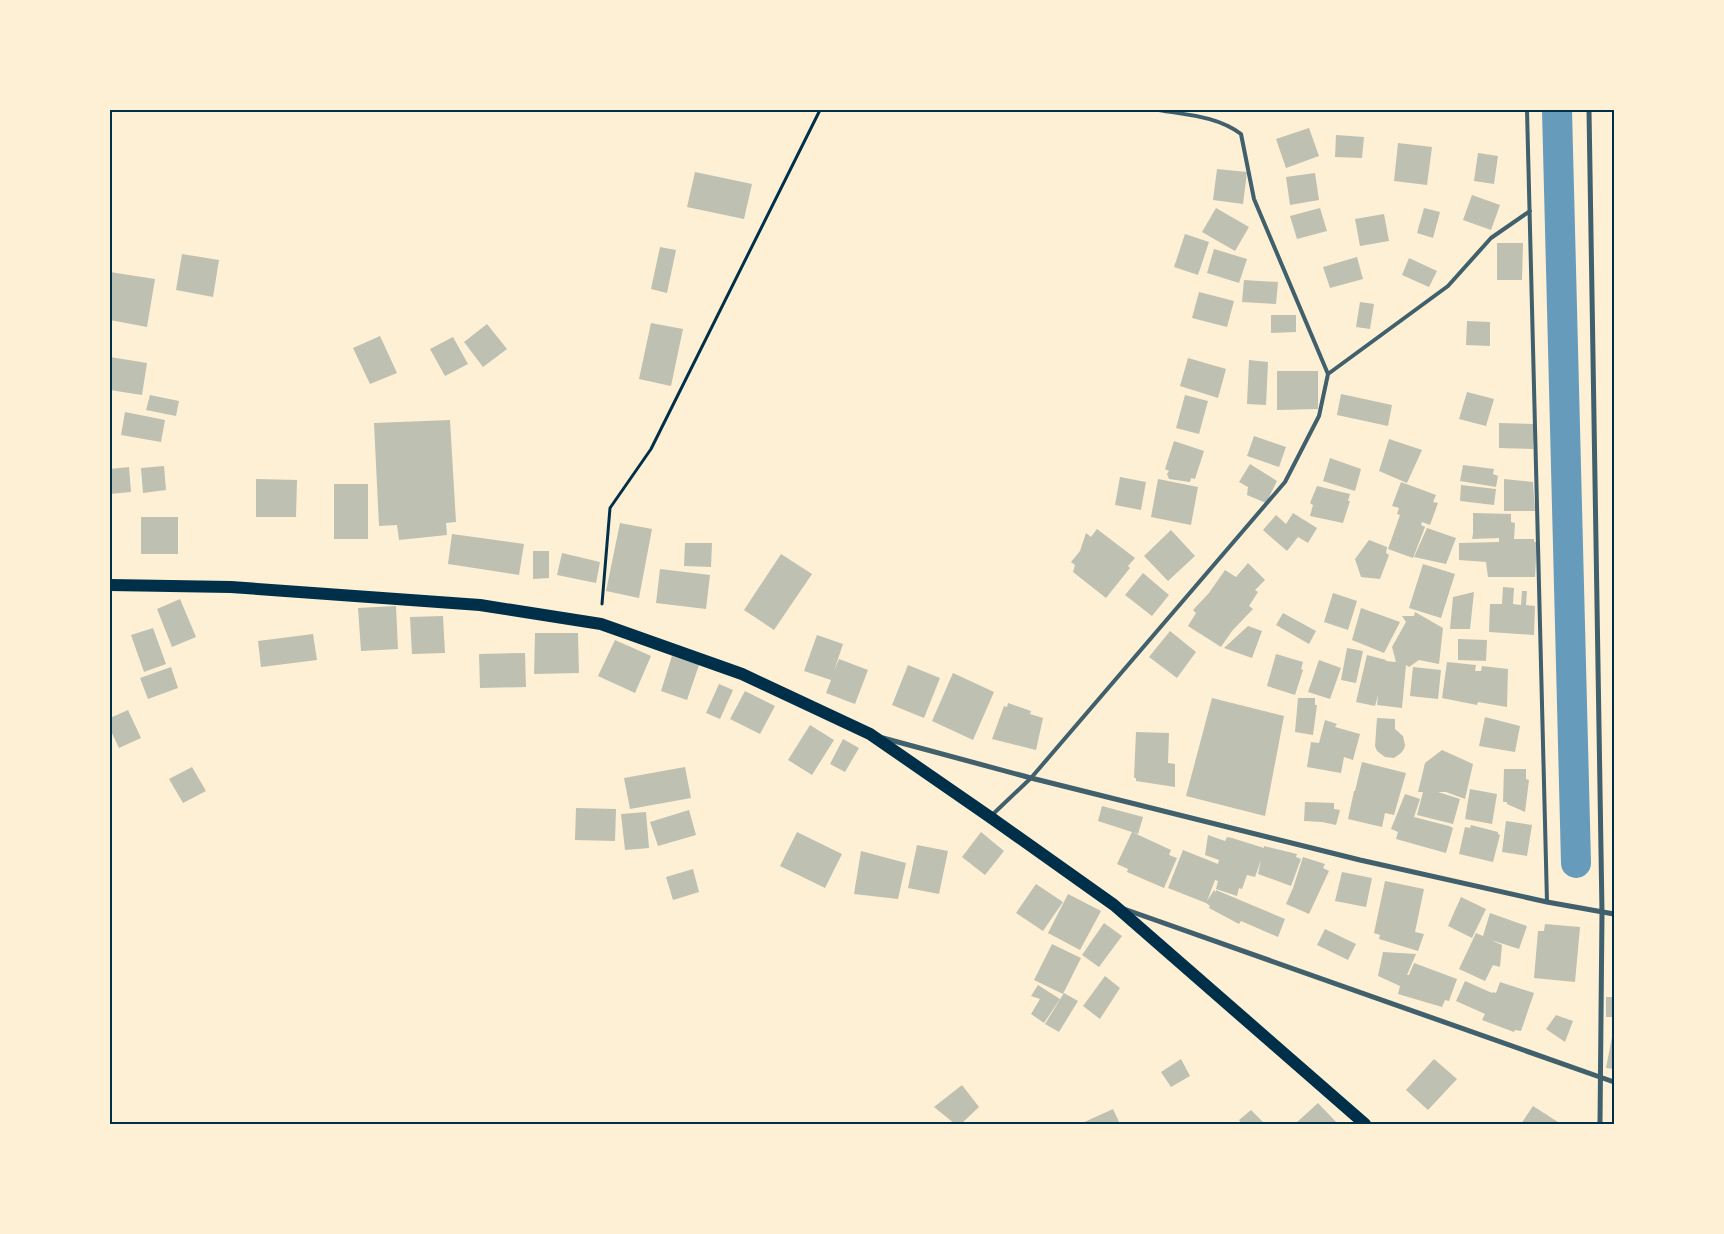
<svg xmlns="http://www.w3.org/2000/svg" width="1724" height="1234" font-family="Jost,sans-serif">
  <rect width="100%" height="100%" fill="#fdf0d5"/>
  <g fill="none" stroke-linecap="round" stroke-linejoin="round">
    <path stroke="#669bbc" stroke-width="9" d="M1566,110v169"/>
    <path stroke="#669bbc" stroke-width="30" d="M1557,110l19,753"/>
  </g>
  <path fill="#bec0b2" d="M1309,128l10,28 -33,12 -10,-29z
    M1336,135l28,2 -2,21 -27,-1z
    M1398,143l34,4 -5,38 -33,-4z
    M1478,153l20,3 -4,28 -20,-3z
    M1217,169l30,3 -4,32 -30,-4z
    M695,172l57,12 -8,35 -57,-12z
    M1315,173l4,27 -29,5 -4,-28z
    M1472,195l28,10 -9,25 -28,-10z
    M1216,208l33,19 -14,24 -33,-19z
    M1320,208l7,23 -30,8 -7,-23z
    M1424,208l16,4 -7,26 -16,-5z
    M1384,214l5,27 -29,5 -5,-27z
    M1185,234l24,8 -11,33 -24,-8z
    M1497,243h26l-1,37h-25z
    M660,247l16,3 -9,43 -16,-4z
    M1214,249l33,10 -8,24 -32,-10z
    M182,254l37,6 -6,37 -37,-7z
    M1357,257l6,22 -33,9 -7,-21z
    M1409,258l28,13 -8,16 -27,-12z
    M110,272l45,7 -8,48 -37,-7z
    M1244,280l34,2 -2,22 -34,-2z
    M1199,292l35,9 -7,26 -35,-9z
    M1360,302l14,2 -4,25 -14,-2z
    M1271,315h25v17l-25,1z
    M1467,321l23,1v24l-24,-1z
    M651,323l32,6 -12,57 -32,-7z
    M487,324l20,25 -24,18 -19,-25z
    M380,336l17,37 -27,11 -17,-36z
    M453,337l15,27 -23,12 -15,-27z
    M110,357l37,6 -5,32 -32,-5z
    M1188,358l38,11 -8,29 -38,-12z
    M1249,360l19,2 -2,43 -19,-1z
    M1277,371h41v38l-41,1z
    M1467,392l27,7 -8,27 -27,-7z
    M1341,394l51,11 -4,21 -51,-11z
    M150,395l29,6 -3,15 -30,-6z
    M1185,395l23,6 -9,33 -23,-6z
    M125,412l40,8 -4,22 -40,-7z
    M450,420l6,102 -10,1 1,12 -48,5 -2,-15 -18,1 -5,-103z
    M1499,423l35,1 -1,25 -34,-1z
    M1254,436l32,11 -7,20 -32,-11z
    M1389,439l33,11 -15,33 -28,-12z
    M1174,441l30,10 -9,28 -4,-1 -1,4 -21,-3 -2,-5 2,-3 -4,-2z
    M1330,458l31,11 -6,22 -32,-10z
    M1250,464l27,17 -11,22 -19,-8 1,-8 -9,-5z
    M1463,465l31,4 -1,5 5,2 -2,11 -36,-6z
    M164,466l2,24 -23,3 -2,-25z
    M129,467l2,25 -21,2v-25z
    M1120,477l26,5 -5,28 -26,-5z
    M256,479l41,1 -1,37h-40z
    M1158,479l40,8 -7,38 -40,-8z
    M1504,479l29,3 2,29h-31z
    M1401,482l35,13 -3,7 5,1 -8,22 -8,-3 -1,3 4,2 -12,31 -25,-9 12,-34 -3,-1 2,-6 -7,-2z
    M334,484h34v55h-34z
    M1461,485l35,4 -2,16 -34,-4z
    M1317,486l33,8 -2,7h2l-7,22 -33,-7 3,-11 -3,-2z
    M1293,513l24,15 -9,15 -10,-6 -11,14 -24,-21 13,-15 10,9z
    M1473,513l38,1v8l4,1 -1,16h20v3h3l-2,35h-47l-2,-15 -27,-2v-17l40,-1v-4l-27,1 1,-5z
    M141,517h37v37h-37z
    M620,523l32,6 -13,69 -33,-7z
    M1427,528l29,10 -10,26 -32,-7z
    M1097,529l38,29 -7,8 2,2 -24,30 -33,-26 2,-7 -4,-3 9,-11 6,-18 5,4z
    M1171,530l24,26 -27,25 -24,-25z
    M452,534l72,10 -5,31 -71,-11z
    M1369,540l18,7 -1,6 3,2 -9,24 -19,-2 -6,-18z
    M685,543h27l-1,24 -27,-1z
    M533,551h16v27l-16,1z
    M562,553l38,9 -4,21 -39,-8z
    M781,554l31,20 -38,56 -30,-20z
    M1248,563l17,17 -10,10 3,2 -9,14 4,3 -21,22 -11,16 -33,-21 8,-13 -3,-3 16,-17 16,-23 11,7z
    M1423,564l32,10 -14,44 -32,-10z
    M660,569l50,6 -4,34 -50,-6z
    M1143,573l26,22 -17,21 -27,-21z
    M1503,587l11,1 -1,16 8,1 1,-14h5l-1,14 9,1 -1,29 -45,-3 1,-28h12z
    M1474,592l-4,37h-20l3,-32z
    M1333,593l24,8 -9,29 -24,-8z
    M180,599l16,38 -24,10 -15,-38z
    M396,606l2,43 -37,2 -3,-43z
    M1361,608l39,14 -16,31 -32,-13z
    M1415,612l28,16 -4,36 -20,-4 -10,7 -3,-2 -4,43 -25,-3 1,-10 -3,11 -19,-4 11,-47 19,5v1l10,1 -4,-15 14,-25 -4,-6h12z
    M1283,613l33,18 -7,13 -33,-19z
    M443,616l2,37 -33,1 -2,-37z
    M1248,626l14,5 -10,27 -28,-10z
    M153,628l13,36 -22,8 -13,-37z
    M1170,631l26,21 -19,26 -28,-21z
    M535,633h43l1,40 -45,1z
    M313,634l4,26 -56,7 -3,-26z
    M817,635l26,9 -9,27 5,-12 29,11 -13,34 -29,-11 5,-13 -27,-9z
    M1458,639l29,1 -1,21 -28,-1z
    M615,640l36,16 -16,37 -37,-17z
    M1347,648l16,3 -7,32 -15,-3z
    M525,653l1,34 -46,1 -1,-34z
    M1276,654l27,8 -2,7 2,1 -8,25 -28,-9z
    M672,656l27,9 -12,35 -26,-9z
    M1319,660l22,8 -11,31 -22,-7z
    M1447,662l29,3 -1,6h6l1,-5 26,3 -1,38 -29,-5 -1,3 -35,-7z
    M908,665l32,13 -16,40 -32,-13z
    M171,667l7,21 -30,11 -8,-21z
    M1413,667l28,3 -3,29 -28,-3z
    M953,673l41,19 -21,48 -41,-19z
    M719,684l14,6 -13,29 -14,-6z
    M745,691l30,15 -15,28 -30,-15z
    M1212,698l72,18 -19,100 -79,-20z
    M1298,698h17v7h2l-4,30 -18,-3z
    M1008,703l23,8 -1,3 13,4 -7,32 -44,-11 12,-33 3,1z
    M128,710l13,28 -22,10 -9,-19v-11z
    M1485,717l35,9 -5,26 -36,-6z
    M1377,718l18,1v10l8,7 2,9 -1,4 -3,4 -7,5 -9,-1 -8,-6 -2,-5z
    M1325,720l12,4 -2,3 25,7 -7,26 -9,-3 -3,16 -34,-6 4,-25 8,1z
    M810,725l24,15 -22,35 -24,-15z
    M1136,732l33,1 -1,30 7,1v23l-39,-6v-3h-2z
    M843,739l16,9 -14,24 -15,-8z
    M1442,750l31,14 -8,35 -19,-7h-8l22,7 -7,25 -36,-9 6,-23h-5l7,-29z
    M1362,762l44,11 -12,42 -9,-2 -3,14 -34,-8 6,-28h1z
    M192,767l14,24 -23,12 -14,-24z
    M685,767l6,31 -61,11 -6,-31z
    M1504,769h22v10l3,1 -4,32 -18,-8v-2h-4z
    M1470,789l27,5 -5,30 -27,-5z
    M1405,794l15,5 -6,18 35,9 4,2 -7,25 -50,-14 2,-7 -7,-3z
    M1305,802l29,1v6l6,1 -4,15 -14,-3 -18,-1z
    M1102,806l41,11 -5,17 -40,-13z
    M576,808l40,1 -1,32 -40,-1z
    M689,810l7,25 -38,11 -8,-24z
    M646,812l3,36 -24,2 -4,-36z
    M1506,821l26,4 -5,31 -25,-4z
    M1471,825l27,7v2l2,1 -7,27 -34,-8 6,-27 5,1z
    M797,832l45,22 -17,34 -45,-22z
    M981,832l23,19 -19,24 -23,-18z
    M1132,832l39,18 -2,5 8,3 -13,30 -37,-16 1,-3 -11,-5z
    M1208,835l17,6 2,-4 5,1 32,10v-2l33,8 -1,3 5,2 -10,27 -33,-12 3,-14 -6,17 -8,-2 -5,14 -3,-1 -2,8 -21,-7 2,-8 -3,-1 -8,21 7,-11 2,2v-2l69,29 -7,18 -37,-16 -2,3 -30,-16 1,-2 -4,-3 -38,-15 15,-38 35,14 1,-4 -14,-5z
    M917,845l31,6 -9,43 -31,-6z
    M861,851l45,12 -8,36 -44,-5z
    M1303,857l22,7 -2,4 6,3 -20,43 -23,-10 7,-16z
    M693,869l6,23 -26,8 -7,-23z
    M1342,872l30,6 -6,29 -31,-6z
    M1385,881l39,8 -9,43 9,2 -6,17 -39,-12 1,-4 -6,-2z
    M1036,884l27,18 -20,29 -27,-18z
    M1068,894l33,17 -21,39 -32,-17z
    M1461,897l25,12 -14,29 -24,-12z
    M1490,913l37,13 -8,23 -28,-9 11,5 -2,22 -7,-2 -8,16 -26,-12 17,-36 7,3z
    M1104,923l18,13 -23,31 -17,-12z
    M1545,924l35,3 -5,55 -41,-4 4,-47h6z
    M1325,929l31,15 -8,16 -31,-15z
    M1052,944l29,14 -18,36 -29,-14z
    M1383,952l33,2 -9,21h2l5,-12 43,16 -8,22 -4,-1 -3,7 -44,-13 2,-8 -22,-10z
    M1105,976l15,12 -20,31 -17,-13z
    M1465,981l27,12 1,-1 3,1 4,-11 34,11 -13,38 -6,-1 -1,2 -32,-12 3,-6 -29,-13z
    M1038,985l22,14 -16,24 -13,-9 9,-15 -9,-3z
    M1064,993l14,8 -19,31 -14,-8z
    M1606,997h8v20h-8z
    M1556,1015l17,6 -8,21 -19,-13z
    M1613,1032h1v37l-8,-1z
    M1181,1059l9,17 -19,11 -10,-15z
    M1434,1059l23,20 -29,31 -22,-20z
    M962,1085l17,22 -18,17h-6l-21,-17z
    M1318,1103l20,21h-43z
    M1533,1106l28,18h-40z
    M1113,1109l7,15h-40z
    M1251,1110l14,14h-23l-3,-4z"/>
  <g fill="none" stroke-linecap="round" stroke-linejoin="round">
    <path stroke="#003049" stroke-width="3" d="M602,604l8,-96 41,-59 169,-339"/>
    <path stroke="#3f606c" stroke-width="4" d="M1159,110c28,5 58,6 82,24l13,65 74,175
      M1527,110l20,792
      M992,815l39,-37 254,-296 34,-66 9,-42 120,-88 43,-48 39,-27"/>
    <path stroke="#3f606c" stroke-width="5" d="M1589,110l13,802 -2,212
      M883,738l148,40 329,82 187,42 67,12
      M1124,909l490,173"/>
    <path stroke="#003049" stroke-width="12" d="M110,585l121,2 249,18 121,19 141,50 128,60 120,83 124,88 251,219"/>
  </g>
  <rect width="1724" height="1234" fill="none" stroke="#fdf0d5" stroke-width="222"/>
  <rect x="111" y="111" width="1502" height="1012" fill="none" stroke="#003049" stroke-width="2"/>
</svg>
